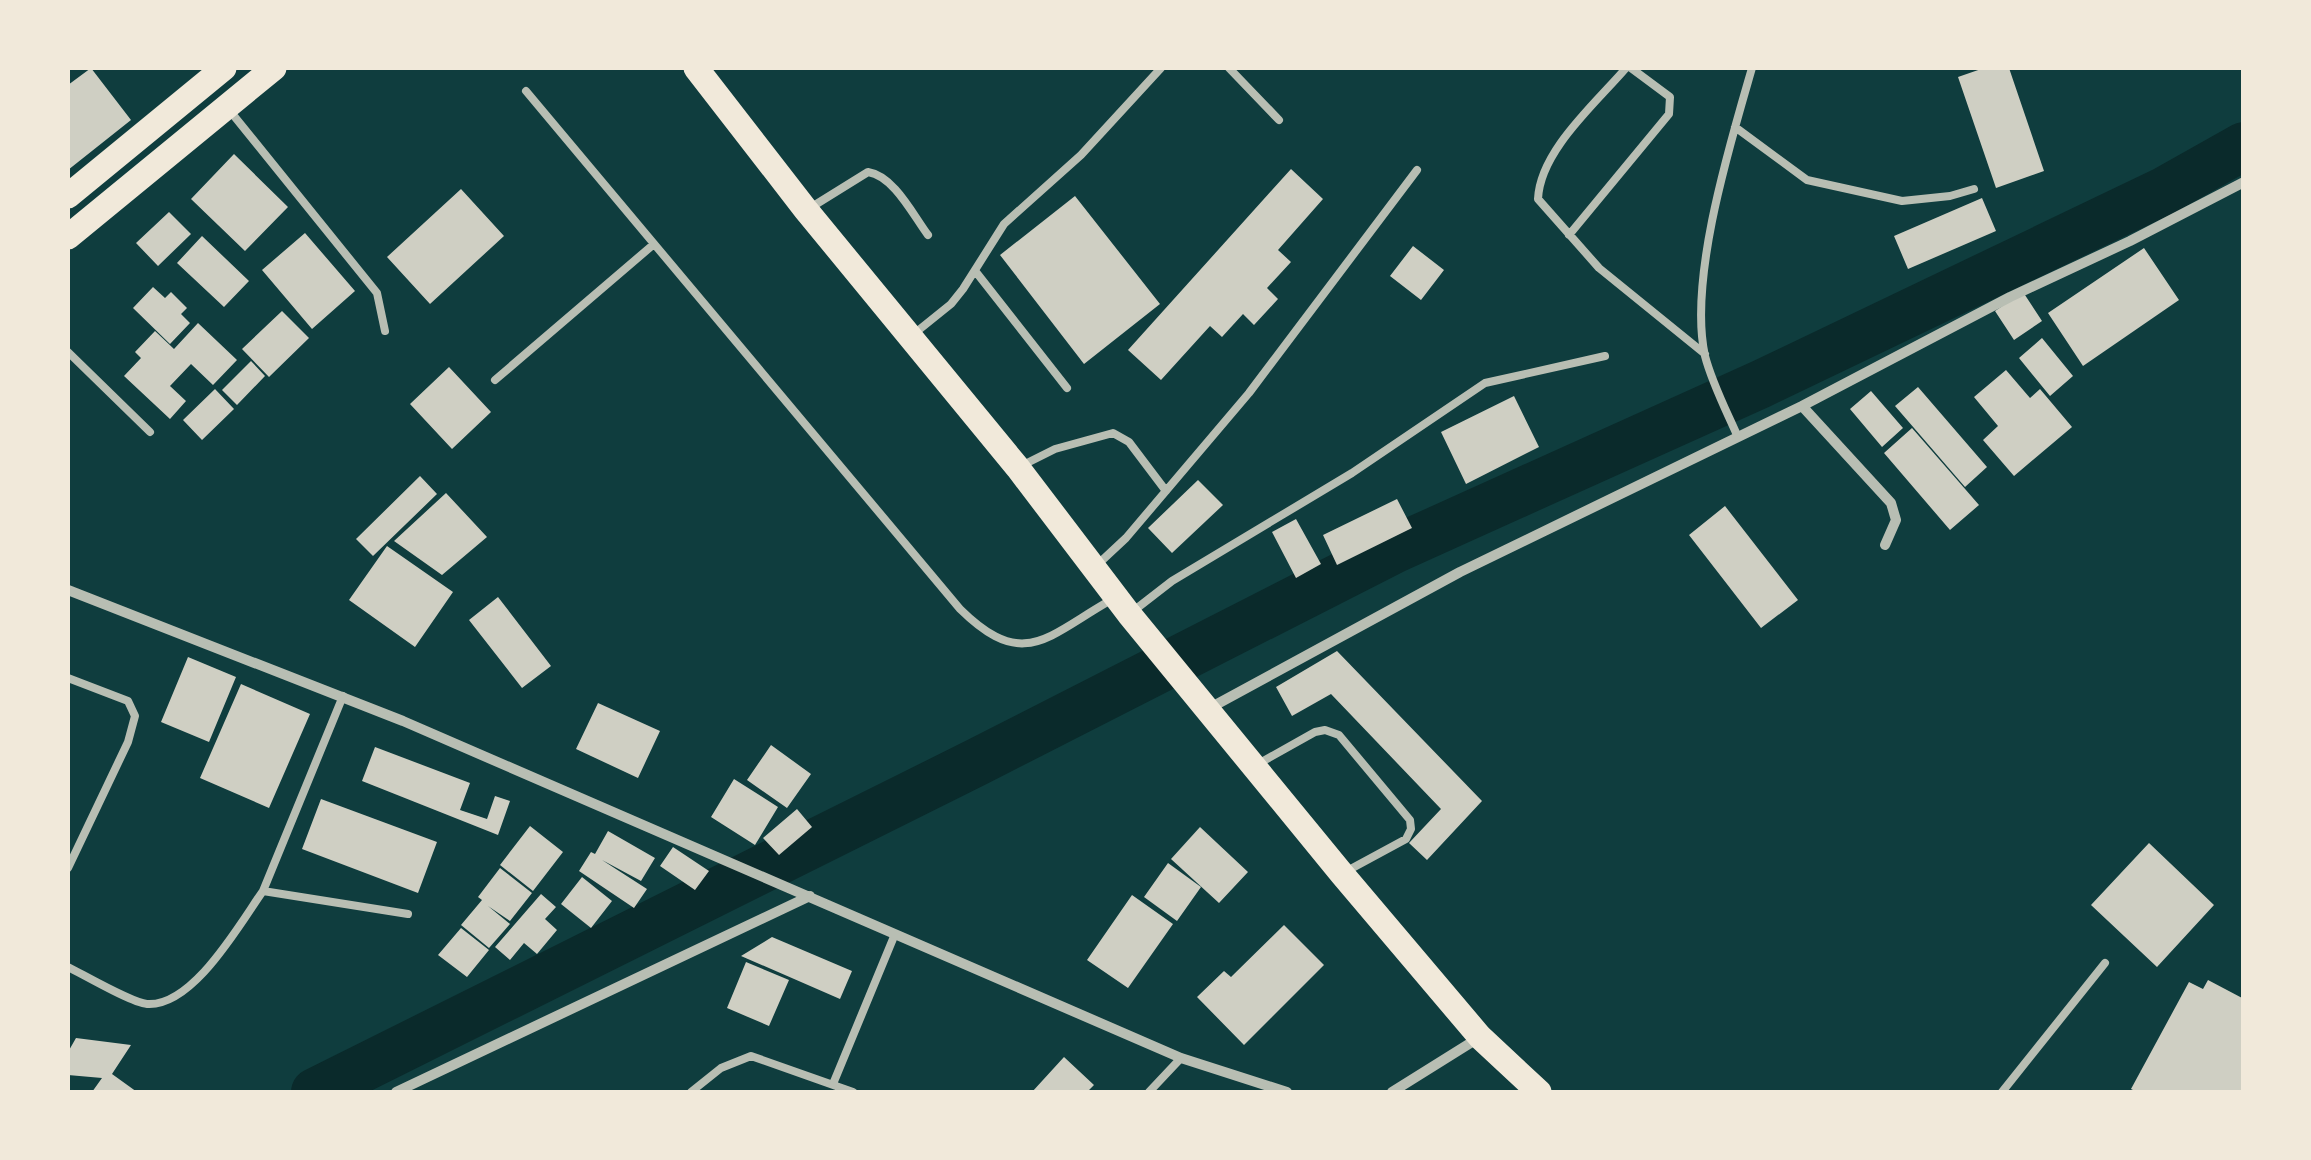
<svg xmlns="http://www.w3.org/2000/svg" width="2311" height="1160" font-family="Lato,sans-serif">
  <rect width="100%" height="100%" fill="#0f3d3e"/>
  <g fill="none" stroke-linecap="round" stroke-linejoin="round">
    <path stroke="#0a2a2b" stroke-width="48" d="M315,1092l662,-330 418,-213 366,-165 403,-193 80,-45"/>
  </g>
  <path fill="#cfcfc3" d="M91,68l40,52 -63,50v-85z
    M1984,68h25l35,103 -48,17 -38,-111z
    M234,154l54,53 -43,44 -54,-52z
    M1291,169l32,30 -45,51 13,12 -24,26 11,11 -24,26 -11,-11 -21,23 -12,-11 -49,54 -33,-30z
    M461,189l43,47 -74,68 -43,-47z
    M1075,196l85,108 -76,60 -84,-109z
    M1982,198l14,33 -88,38 -14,-33z
    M169,212l22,22 -33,32 -22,-23z
    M305,233l50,58 -43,38 -50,-59z
    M202,236l47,45 -25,26 -47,-44z
    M1413,246l31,24 -23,30 -31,-24z
    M2144,248l35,52 -96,66 -35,-53z
    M153,287l12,11 6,-6 16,16 -6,6 9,9 -20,21 -37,-36z
    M2023,292l19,29 -28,19 -19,-29z
    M282,311l27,27 -40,39 -27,-28z
    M198,323l39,37 -24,25 -22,-21 -21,22 16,15 -16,18 -46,-43 17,-18 -6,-6 20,-21 19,18z
    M2042,338l31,38 -23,20 -31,-38z
    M251,361l14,15 -28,29 -15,-15z
    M449,367l42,45 -39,37 -42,-45z
    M2006,370l24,28 10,-9 32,38 -58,49 -31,-36 15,-14 -24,-29z
    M1918,387l69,80 -22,20 -70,-81z
    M215,389l19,20 -32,31 -19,-20z
    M1871,391l32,37 -21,19 -32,-38z
    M1514,396l25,51 -73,37 -25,-52z
    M1912,428l67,77 -29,25 -66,-77z
    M420,476l17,18 -64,62 -17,-17z
    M1198,480l25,25 -51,48 -24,-25z
    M446,493l41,44 -45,38 -48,-34z
    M1397,499l15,29 -75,37 -14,-30z
    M1725,506l73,94 -37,28 -72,-93z
    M1296,519l25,45 -25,14 -24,-46z
    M387,546l66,46 -38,55 -66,-47z
    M498,597l53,69 -29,22 -53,-68z
    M1337,651l145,150 -55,59 -18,-17 32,-34 -110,-115 -39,22 -16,-29z
    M188,657l48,20 -27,65 -48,-20z
    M241,684l69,30 -41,94 -69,-30z
    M598,703l62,28 -22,47 -62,-29z
    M771,745l40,29 -24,34 -40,-28z
    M375,747l95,36 -10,27 27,9 8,-23 15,5 -12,34 -136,-54z
    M734,779l44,28 -23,38 -44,-28z
    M321,799l116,43 -19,51 -116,-44z
    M797,809l15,18 -33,28 -16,-17z
    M530,826l33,26 -30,39 -33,-26z
    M1200,827l48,45 -29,31 -48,-44z
    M608,831l47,27 -14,23 -39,-21 45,29 -13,19 -55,-37 12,-19 4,2z
    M2149,843l65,62 -57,62 -66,-62z
    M673,847l36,24 -14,19 -35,-24z
    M1168,863l33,24 -24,34 -33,-24z
    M500,868l32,25 -22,28 -22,-15 22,18 -21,24 -28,-23 21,-25 -4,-3z
    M582,877l30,24 -21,27 -30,-24z
    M541,894l15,13 -11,12 12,11 -20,24 -13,-11 -14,17 -15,-13z
    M1132,895l41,29 -45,64 -41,-28z
    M1284,925l40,40 -80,80 -47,-48 27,-26 7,6z
    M461,928l28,22 -22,27 -29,-22z
    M772,937l80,34 -12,28 -99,-43z
    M746,962l43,18 -20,46 -42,-18z
    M2208,980l36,19v93h-107l-6,-3 58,-107 14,7z
    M76,1038l55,7 -19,29 25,18h-45l10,-14 -34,-3v-23z
    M1064,1057l30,28 -7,7h-55z"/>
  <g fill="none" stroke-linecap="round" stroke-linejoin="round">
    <path stroke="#b8beb3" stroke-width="8" d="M1229,68l50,52
      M1626,68c-31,36 -86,83 -88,131l61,69 106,86
      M526,91l434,518c64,63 87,27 151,-9
      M230,111l147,182 8,38
      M1735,127l72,53 95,21 48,-5 24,-7
      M810,208l58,-36c26,4 45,43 60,63
      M1569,235l100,-121 1,-17 -39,-29
      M976,272l91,116
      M915,333l36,-29 12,-15 41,-65 77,-69 80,-87
      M68,352l82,80
      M495,380l159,-136
      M1737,435c-11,-25 -25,-52 -32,-79 -17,-76 25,-212 47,-288
      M1023,465l32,-16 58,-16 16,9 37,49
      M1096,566l30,-28 123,-145 168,-223
      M1132,612l40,-31 180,-108 133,-90 120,-27
      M68,678l60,23 7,15 -7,26 -60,126
      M1258,764l57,-32 10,-2 14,5 71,85 1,9 -5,10 -61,33
      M263,891l80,-195
      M68,967c16,8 64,36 79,37 46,3 92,-79 116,-113l145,23
      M833,1084l62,-150
      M691,1092l30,-24 30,-12 102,36
      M1149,1092l32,-34
      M2002,1092l103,-129"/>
    <path stroke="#b8beb3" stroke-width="10" d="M1802,406l89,97 5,17 -11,25
      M68,590l335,131 778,337 106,34
      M1208,709l252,-137 342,-166 208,-109 120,-56 114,-59
      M396,1092l414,-196
      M1392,1092l88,-55"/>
    <path stroke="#f1e9da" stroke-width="25" d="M696,68l110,142 212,258 111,146 213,260 138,163 59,55
      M68,196l156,-128
      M68,237l206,-169"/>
  </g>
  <rect width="2311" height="1160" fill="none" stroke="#f1e9da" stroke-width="140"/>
</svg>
